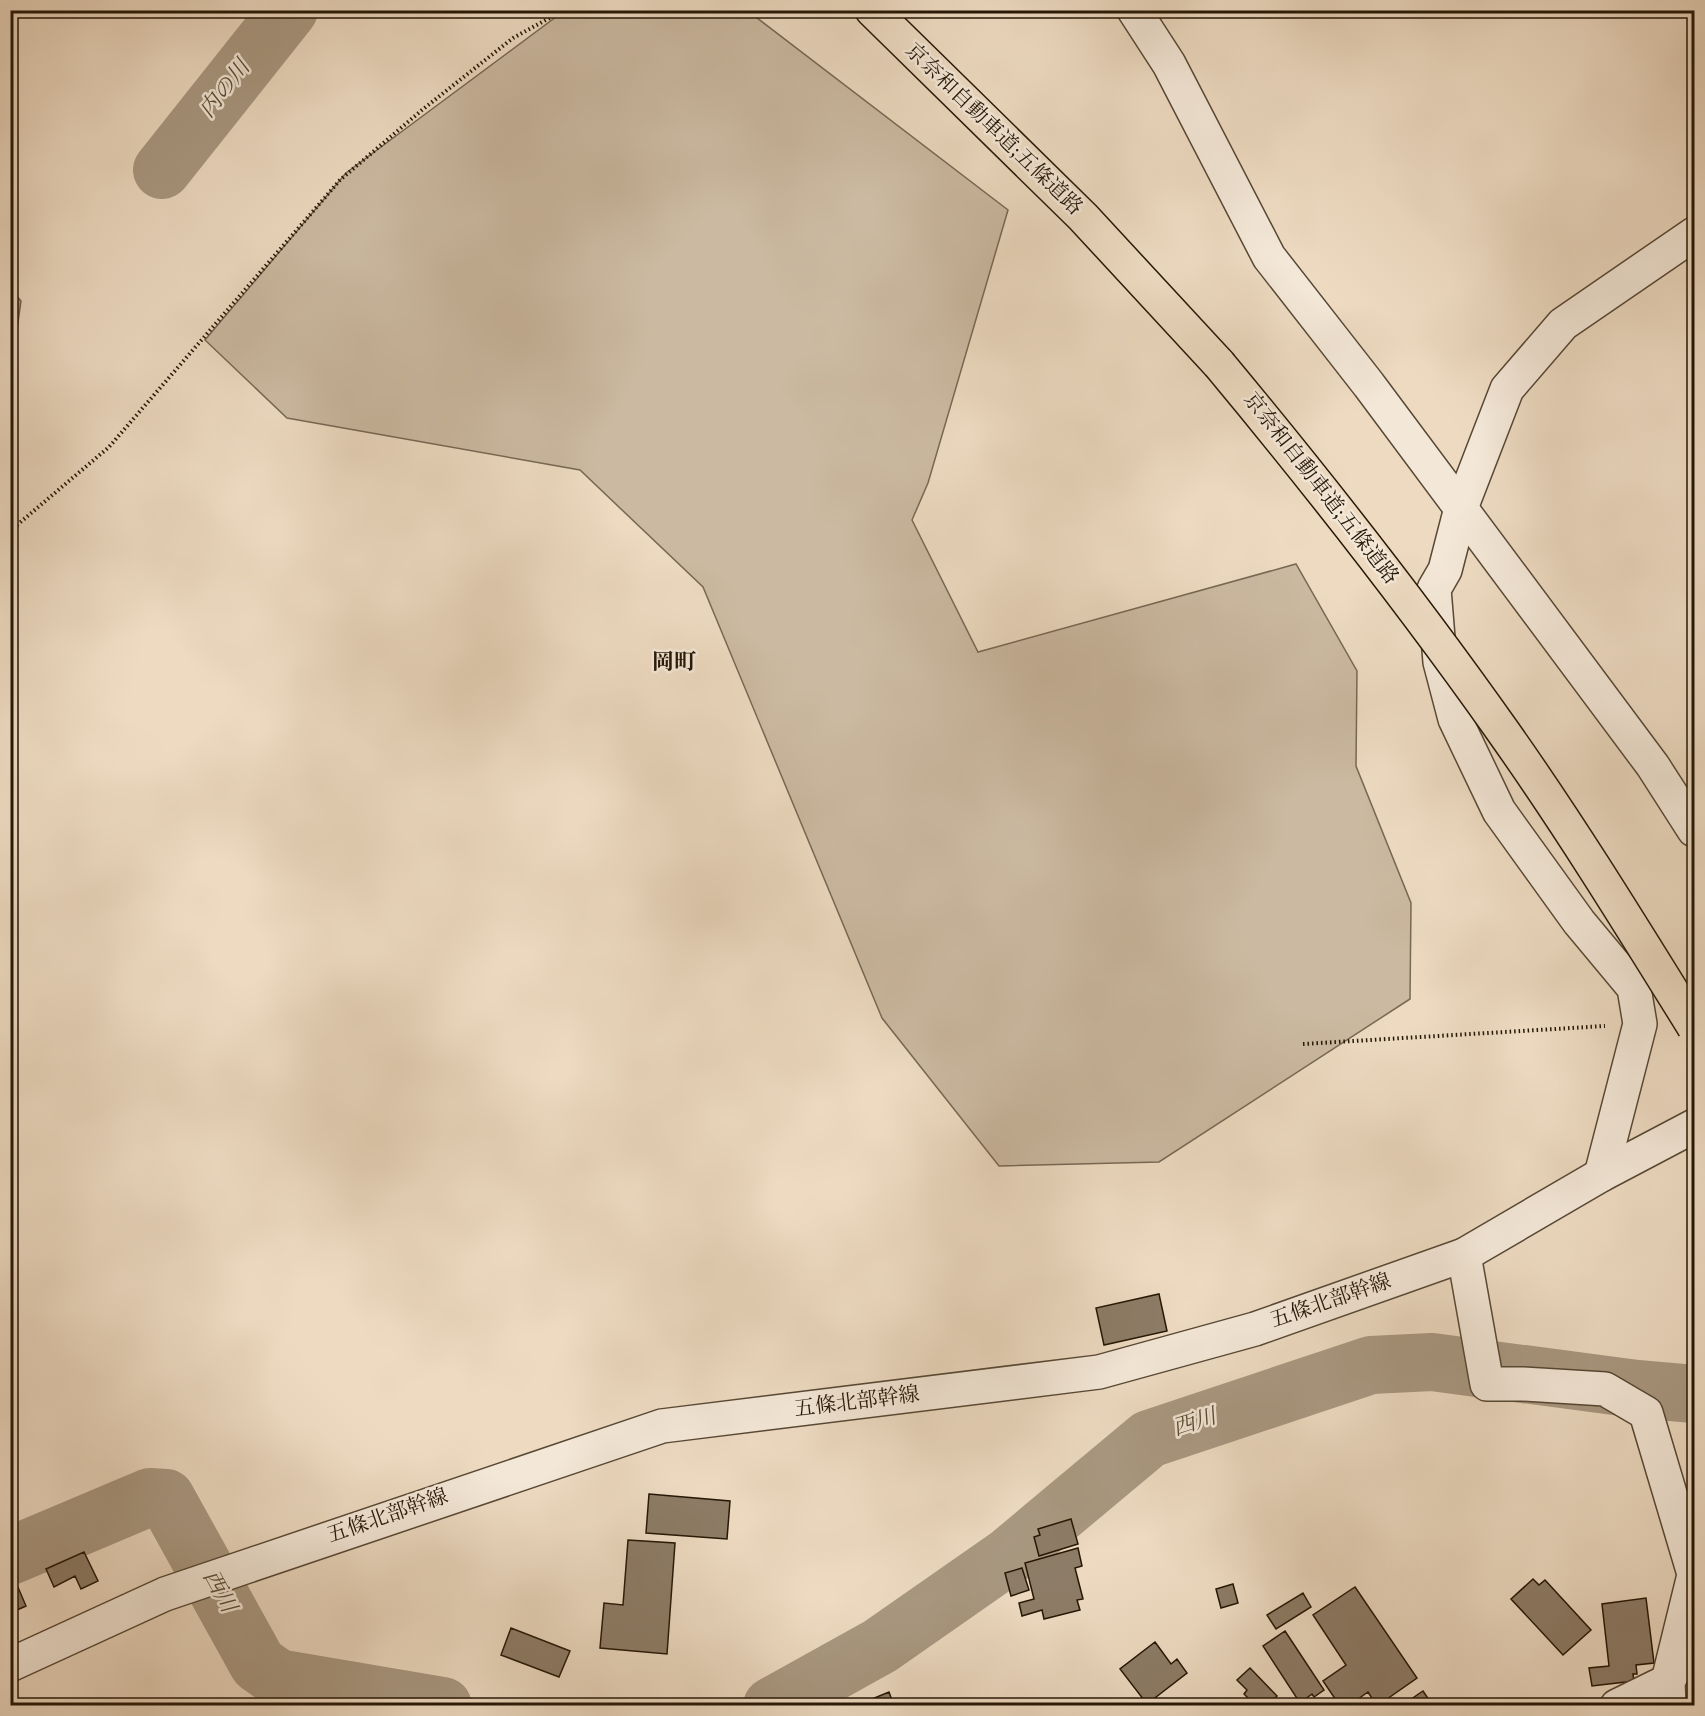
<svg xmlns="http://www.w3.org/2000/svg" width="1705" height="1716" font-family="'Sorts Mill Goudy','Noto Serif JP',serif">
  <rect width="100%" height="100%" fill="#eddac1"/>
  <filter id="stains"><feTurbulence type="fractalNoise" baseFrequency=".00333" numOctaves="4"/><feColorMatrix values="0 0 0 0 .2 0 0 0 0 .09 0 0 0 0 .02 0 0 0 .5 -.17"/></filter>
  <radialGradient id="worn" r=".72"><stop offset=".6" stop-color="#630" stop-opacity="0"/><stop offset="1" stop-color="#630" stop-opacity=".3"/></radialGradient>
  <path fill="#cbb9a1" stroke="#786854" stroke-width="1.5" d="M564,11h184l260,199 -80,273 -16,37 66,132 318,-88 61,107 -1,95 55,137 -1,96 -251,163 -160,4 -117,-148 -179,-431 -123,-117 -293,-52 -82,-78 141,-167z"/>
  <path fill="#a99881" stroke="#746450" stroke-width="1.5" d="M11,289l10,12 -10,71z"/>
  <g fill="none" stroke-linecap="round" stroke-linejoin="round">
    <path stroke="#a99881" stroke-width="58" d="M162,170l127,-160
      M10,1556l140,-59 16,1 92,166 20,14 165,28
      M772,1706l108,-60 129,-90 140,-117 222,-74 61,-3 205,27 57,5"/>
  </g>
  <path fill="#8d7c67" stroke="#251706" stroke-width="1.5" d="M1159,1294l8,37 -63,14 -8,-37z
    M649,1494l81,7 -3,38 -81,-6z
    M1071,1519l7,25 -39,12 -5,-19 6,-2 -2,-6z
    M628,1540l47,3 -8,111 -67,-6 4,-45 19,2z
    M1078,1548l4,18 -7,2 8,31 -6,1 3,10 -36,9 -2,-9 -20,6 -3,-13 15,-4 -9,-36z
    M84,1552l14,29 -17,8 -6,-13 -21,11 -8,-18z
    M1022,1568l7,22 -18,6 -6,-23z
    M1533,1579l6,6 6,-5 46,50 -28,25 -52,-56z
    M1233,1584l5,19 -17,5 -5,-19z
    M17,1585l9,21 -16,7v-25z
    M1355,1587l62,91 -40,28 -9,-14 -20,14h-8l-17,-25 23,-16 -33,-50z
    M1303,1593l8,14 -35,22 -9,-14z
    M1646,1598l8,65 -18,2 1,9h-4l1,7 -42,5 -3,-18 20,-2 -7,-62z
    M511,1628l59,23 -11,26 -58,-22z
    M1285,1631l39,59 -10,7 -2,-3 -12,9 -37,-57z
    M1155,1642l16,22 6,-5 10,14 -40,31 -27,-35z
    M1250,1668l27,28 -10,10h-11l-12,-12 3,-4 -10,-10z
    M1423,1691l10,15h-32z
    M889,1692l5,14h-39z"/>
  <g fill="none" stroke-linecap="round" stroke-linejoin="round">
    <defs>
      <path id="minor" d="M1601,1175l39,-151 -6,-36 -55,-66 -80,-111 -44,-92 -15,-57 -6,-73 11,-19 16,-62 46,-119 56,-65 131,-90
        M1464,1255l23,129h36l82,5 41,24 48,161
        M1617,1706l51,-25 11,-18
        M1669,1706l-1,-25 26,-106"/>
      <path id="tertiary" d="M1134,10l35,54 100,193 100,128 284,381 41,64
        M10,1665l155,-71 497,-168 437,-54 156,-43 209,-74 137,-80 93,-49"/>
      <path id="motorway" d="M872,10l211,207 136,147"/>
    </defs>
    <use href="#minor" stroke="#574835" stroke-width="36"/>
    <use href="#tertiary" stroke="#574835" stroke-width="36"/>
    <use href="#motorway" stroke="#251706" stroke-width="36"/>
    <path stroke="#251706" stroke-width="4" stroke-dasharray="1.5 3" stroke-linecap="butt" d="M10,531l99,-84 231,-267 82,-70 91,-72 51,-28
      M1303,1044l302,-18"/>
    <use href="#minor" stroke="#f3e7d7" stroke-width="33"/>
    <use href="#tertiary" stroke="#f3e7d7" stroke-width="33"/>
    <use href="#motorway" stroke="#eddac1" stroke-width="33"/>
    <defs>
      <path id="motorway-bridge" d="M1219,364c99,119 194,240 283,366 68,96 130,197 192,297"/>
    </defs>
    <use href="#motorway-bridge" stroke="#251706" stroke-width="36" stroke-linecap="butt"/>
    <use href="#motorway-bridge" stroke="#eddac1" stroke-width="33"/>
  </g>
  <g text-anchor="middle" dominant-baseline="central" stroke-width="5" stroke-linejoin="round" paint-order="stroke">
    <g font-size="21" fill="#251706" stroke="#f3e7d7">
      <text transform="translate(993 130) rotate(44)">京奈和自動車道;五條道路</text>
      <text transform="translate(1320 489) rotate(52)">京奈和自動車道;五條道路</text>
      <text transform="translate(1331 1302) rotate(-19)">五條北部幹線</text>
      <text transform="translate(857 1403) rotate(-7)">五條北部幹線</text>
      <text transform="translate(388 1517) rotate(-19)">五條北部幹線</text>
    </g>
    <g font-size="22" font-style="italic" fill="#5a4b37" stroke="#f3e7d7">
      <text transform="translate(226 90) rotate(-52)">内の川</text>
      <text transform="translate(1195 1424) rotate(-18)">西川</text>
      <text transform="translate(218 1592) rotate(61)">西川</text>
    </g>
    <g font-size="22" font-weight="bold" fill="#251706" stroke="#f3e7d7">
      <text x="674" y="664">岡町</text>
    </g>
  </g>
  <rect width="1705" height="1716" fill="none" stroke="#eddac1" stroke-width="36"/>
  <rect x="12" y="12" width="1681" height="1692" fill="none" stroke="#251706" stroke-width="3"/>
  <rect x="18" y="18" width="1669" height="1680" fill="none" stroke="#251706" stroke-width="1.5"/>
  <rect width="100%" height="100%" filter="url(#stains)"/>
  <rect width="100%" height="100%" fill="url(#worn)"/>
</svg>
